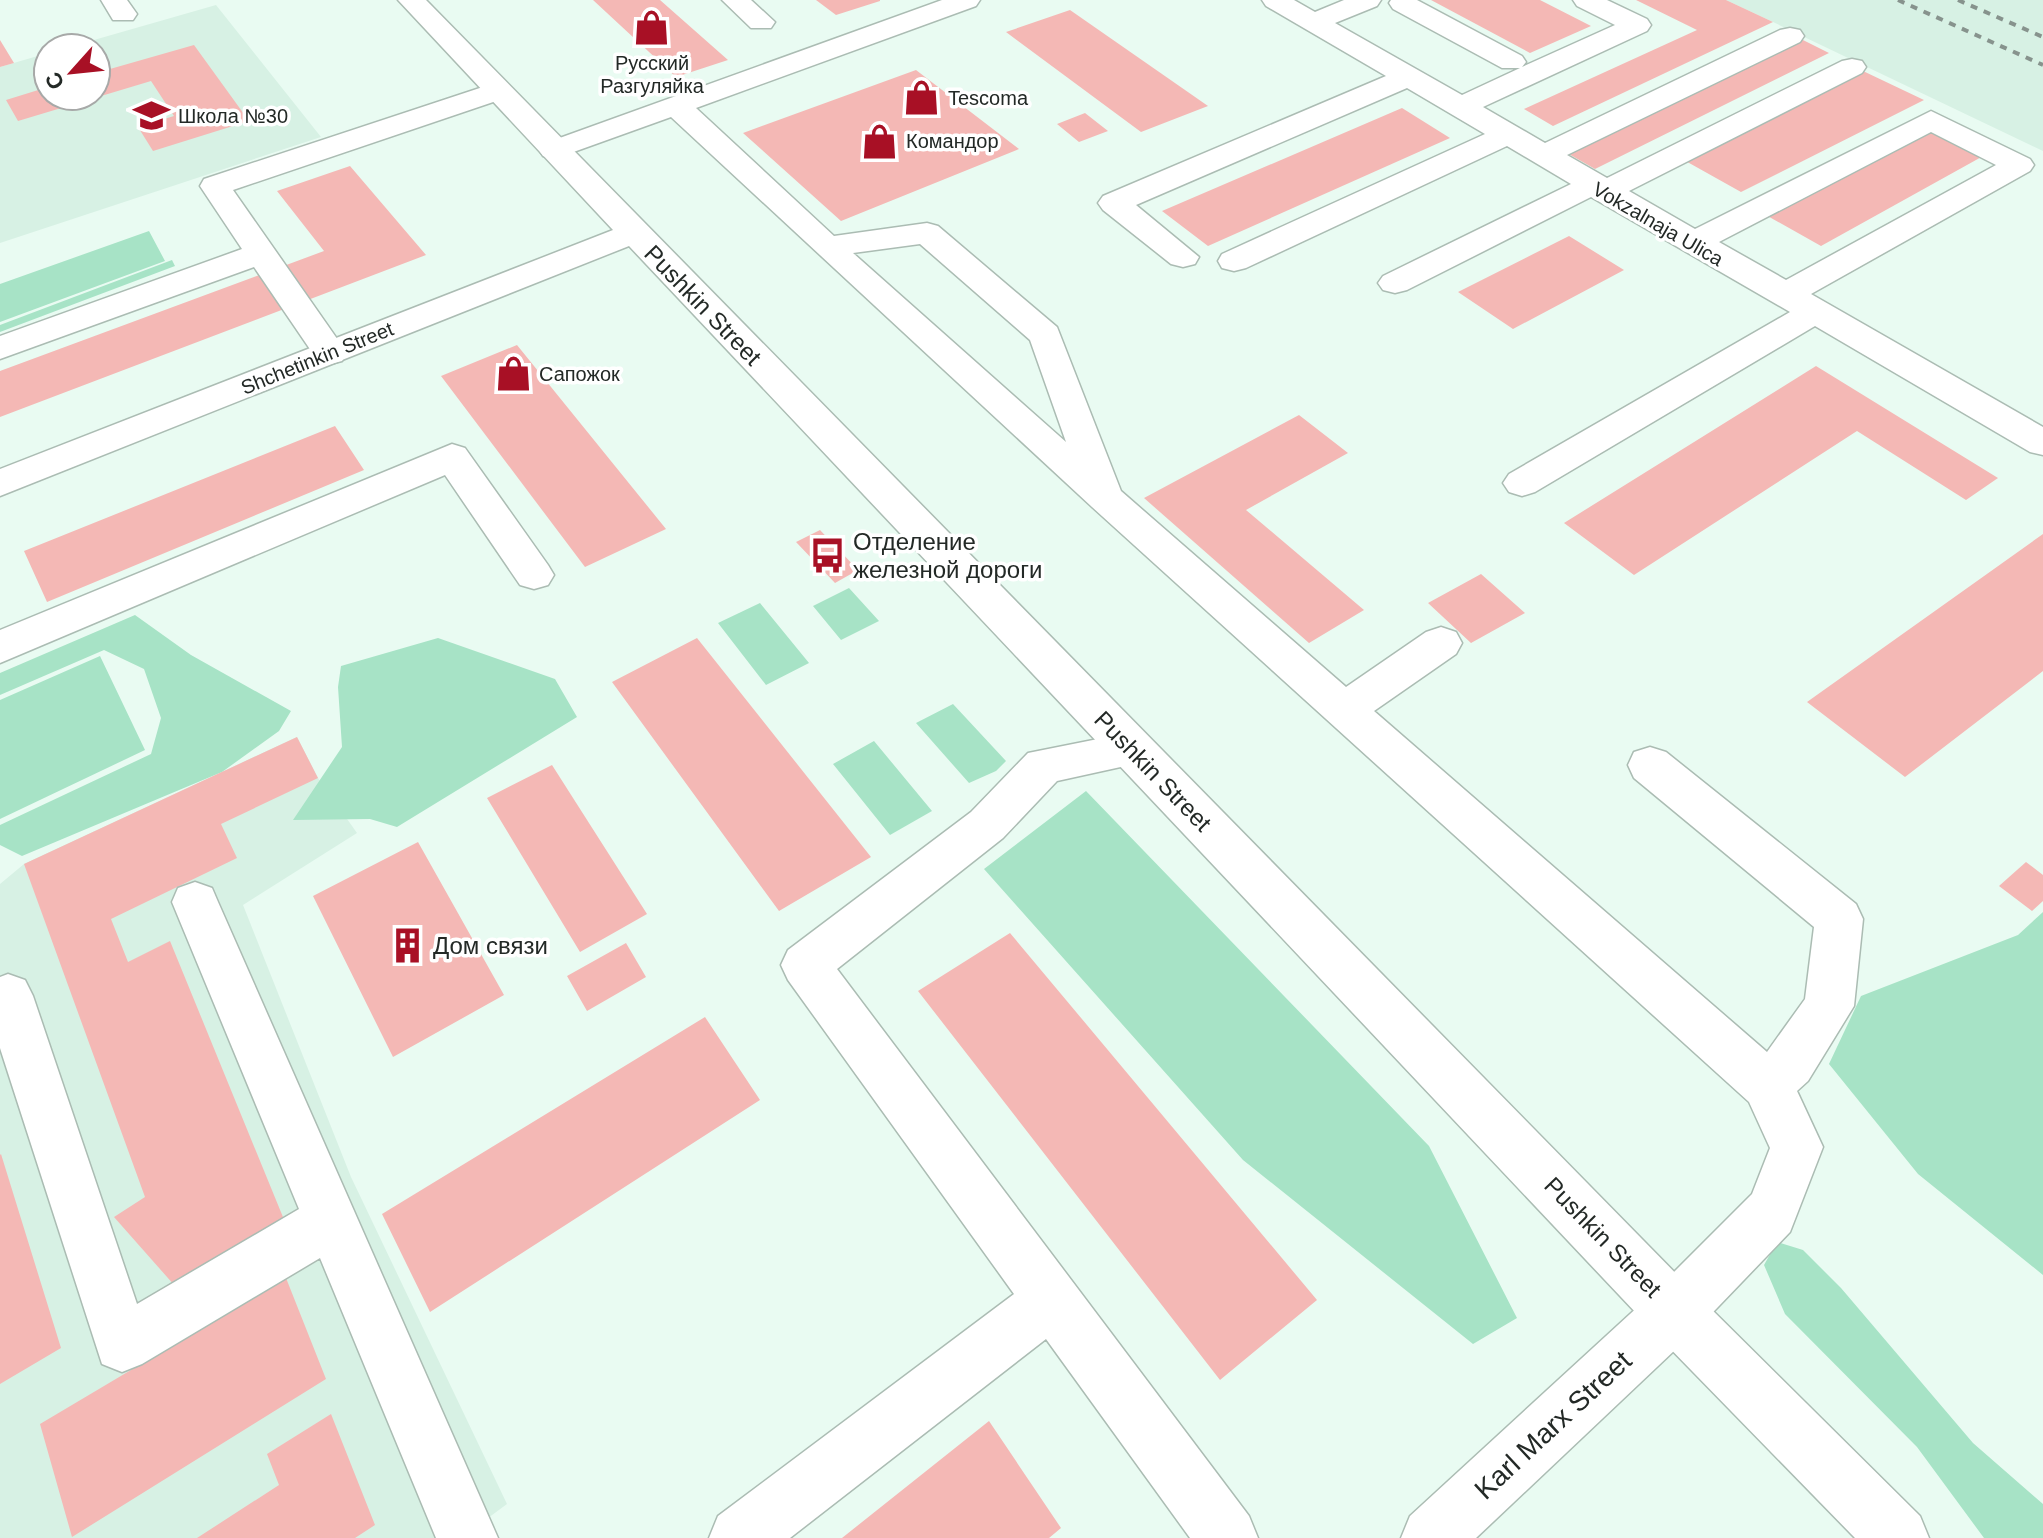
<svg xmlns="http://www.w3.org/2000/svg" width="2043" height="1538" font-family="Arial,sans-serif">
  <rect width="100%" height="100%" fill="#e9fbf2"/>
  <path fill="#d7f1e4" d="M1726,0h317v151l-270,-129z
    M216,5l105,132 -321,106v-176l48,-14v43h48v-48h-30z
    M297,737l21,41 39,55 -114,72 108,272 156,327 -46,34h-461v-654l24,-20z"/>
  <path fill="#a7e3c6" d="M149,231l16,30 -165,61v-38z
    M172,260l3,6 -175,66v-7z
    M849,588l30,33 -38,19 -28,-34z
    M760,603l49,60 -43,22 -48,-62z
    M135,615l56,40 100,56 -12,20 -57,41 -200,84 -22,-11v-20l151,-71 10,-36 -17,-49 -40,-19 -104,45v-22z
    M438,638l117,41 22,38 -180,110 -27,-8 -77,1 49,-73 -4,-60 3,-21z
    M100,656l45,94 -145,69v-119z
    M953,704l53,57 -10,10 -27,12 -53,-60z
    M874,741l58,70 -42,24 -57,-71z
    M1086,791l343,355 88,172 -44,26 -230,-184 -259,-291z
    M2043,912v363l-125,-101 -89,-110 32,-68 157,-61z
    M1777,1242l26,8 38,38 132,155 70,61v34h-59l-67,-91 -132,-133 -21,-49z"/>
  <path fill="#f4b8b5" d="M593,0h67l68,60 -52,17z
    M816,0h64v1l-44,14z
    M1431,0h109l51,26 -61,27z
    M1636,0h90l47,22 -220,104 -29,-17 173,-79z
    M1070,10l138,96 -67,26 -135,-100z
    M1801,39l28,14 -234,116 -28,-16z
    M0,40l14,23 -14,4z
    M194,45l55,76 -96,30 -15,-24 36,-11 -23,-35 -133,40 -12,-21 42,-13v9h48v-23z
    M916,70l103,79 -178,72 -98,-88z
    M1863,71l61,29 -183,92 -59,-33z
    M1402,108l48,30 -242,108 -46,-35z
    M1085,113l23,18 -29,11 -22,-18z
    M1928,127l57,28 -164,91 -57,-32z
    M350,166l76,89 -426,162v-46l324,-120 -47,-60z
    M1569,236l55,34 -111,59 -55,-37z
    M517,345l149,184 -81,38 -144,-191z
    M1816,366l182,112 -32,22 -109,-69 -223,144 -70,-52z
    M1299,415l49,38 -102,57 118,100 -55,33 -165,-145z
    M335,426l29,44 -317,132 -23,-51z
    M820,530l38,40 -23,13 -39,-41z
    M2043,534v137l-138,106 -98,-75z
    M1481,574l44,39 -54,30 -43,-40z
    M697,638l174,219 -92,54 -167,-229z
    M297,737l21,41 -97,46 16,34 -126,61 17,43 42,-21 115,281 -110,64 -61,-69 31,-20 -121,-333z
    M552,765l95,149 -67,38 -93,-154z
    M418,842l86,153 -111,62 -80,-161z
    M2026,862l17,13v26l-11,10 -33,-25z
    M1010,933l307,367 -97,80 -302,-389z
    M626,943l20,34 -59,34 -20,-35z
    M705,1017l55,83 -330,212 -48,-98z
    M1,1154l60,194 -61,36v-229z
    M286,1278l40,101 -254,158 -32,-113z
    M331,1414l44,111 -20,13h-158l82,-53 -12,-31z
    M989,1421l72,107 -12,10h-207z"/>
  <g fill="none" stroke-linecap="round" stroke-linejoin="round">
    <defs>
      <path id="minor" d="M101,0h26l10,14 -4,6h-20z
        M722,0h29l24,22 -4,6h-20z
        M942,0h38l-4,6 -280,102 138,128 93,-13 11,3 119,101 64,164 225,196 80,-55 15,-5 15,5 6,11 -6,11 -82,57 393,341 38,-53 9,-72 -180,-149 -6,-13 6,-13 16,-5 16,5 190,152 7,15 -9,87 -46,75 -11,10 26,56 -33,85 -96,100 -218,206h-75l9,-22 244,-224 98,-98 18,-46 -21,-46 -657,-595 -421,-390 -117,42 -11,-3 -4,-6 4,-6zM920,244l110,96 36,102 -213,-189z
        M1262,0h32l21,12 29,-12h37l-4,6 -42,17 127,72 58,-27h-18l-109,-59 -4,-6 2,-3h26l105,56 4,6 -4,5 93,-42 -38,-19 -4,-6h34l40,19 4,6 -4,6 -164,76 62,36 235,-113 10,-2 10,2 4,6 -4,6 -233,113 40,23 235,-117 10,-2 10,2 4,6 -4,6 -233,118 66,38 236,-118 99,48 4,6 -4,6 -219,123 232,133v28l-13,-3 -215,-126 -280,166 -13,4 -13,-4 -6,-9 6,-9 281,-162 -199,-115 -184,93 -12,3 -12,-3 -5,-7 5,-7 188,-92 -64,-38 -261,122 -12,3 -12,-3 -4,-7 4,-7 263,-120 -78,-46 -271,117 63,52 -4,7 -12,3 -12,-3 -68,-54 -5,-7 5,-7 283,-120 -120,-70zM1931,132l65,33 -210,115 -67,-38z
        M498,82l10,3 4,6 -4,6 -275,93 114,163 -5,8 -12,3 -12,-3 -64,-94 -254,92v-23l242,-87 -42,-63 4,-7z
        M452,444l13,4 83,117 6,10 -6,10 -14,4 -14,-4 -75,-110 -445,188v-33z
        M1133,732l15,5 7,12 -7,12 -91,20 -54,57 -166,131 412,547 9,22h-68l-144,-199 -256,199h-81l9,-22 296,-222 -226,-314 -7,-15 7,-15 183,-138 57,-59z
        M195,882l17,6 6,14 280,636h-62l-116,-280 -178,106 -20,8 -20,-8 -102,-316v-71l8,-3 17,6 8,16 104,308 162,-95 -127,-307 6,-14z"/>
      <path id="major" d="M398,0h28l1268,1292 226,224 9,22h-74l-201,-206 -1025,-1086 -629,250v-27l613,-239z"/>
    </defs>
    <use href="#minor" stroke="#abbcb3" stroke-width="3"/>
    <use href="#major" stroke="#abbcb3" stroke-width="3"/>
    <use href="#minor" fill="#fff" fill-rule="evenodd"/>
    <use href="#major" fill="#fff" fill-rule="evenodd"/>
    <path stroke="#87938d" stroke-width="4" stroke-dasharray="7 7" stroke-linecap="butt" d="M1898,0l145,65
      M1958,0l85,37"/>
  </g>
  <defs>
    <symbol id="shop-bare" viewBox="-9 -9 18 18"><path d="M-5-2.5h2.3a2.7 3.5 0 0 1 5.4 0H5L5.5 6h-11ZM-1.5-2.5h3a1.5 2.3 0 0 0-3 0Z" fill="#a81025" stroke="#fff" stroke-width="2.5" paint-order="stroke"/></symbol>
    <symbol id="school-bare" viewBox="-9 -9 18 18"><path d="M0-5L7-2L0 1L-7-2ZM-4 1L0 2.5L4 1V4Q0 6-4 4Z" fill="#a81025" stroke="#fff" stroke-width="2.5" paint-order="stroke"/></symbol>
    <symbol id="bus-bare" viewBox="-9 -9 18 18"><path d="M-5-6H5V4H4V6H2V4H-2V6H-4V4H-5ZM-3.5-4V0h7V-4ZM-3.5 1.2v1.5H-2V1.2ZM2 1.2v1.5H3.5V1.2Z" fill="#a81025" stroke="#fff" stroke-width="2.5" paint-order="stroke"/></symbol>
    <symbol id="building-bare" viewBox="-9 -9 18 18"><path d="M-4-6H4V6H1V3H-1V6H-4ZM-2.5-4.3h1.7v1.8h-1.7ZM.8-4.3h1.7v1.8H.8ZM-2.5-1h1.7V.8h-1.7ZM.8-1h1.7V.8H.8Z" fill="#a81025" stroke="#fff" stroke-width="2.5" paint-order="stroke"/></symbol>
  </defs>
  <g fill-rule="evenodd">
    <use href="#shop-bare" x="626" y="2" width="51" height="51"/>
    <use href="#shop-bare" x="896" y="72" width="51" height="51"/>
    <use href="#school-bare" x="126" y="90" width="51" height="51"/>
    <use href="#shop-bare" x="854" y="116" width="51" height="51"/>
    <use href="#shop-bare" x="488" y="348" width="51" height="51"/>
    <use href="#bus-bare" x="802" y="530" width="51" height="51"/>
    <use href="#building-bare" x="382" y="920" width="51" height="51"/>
  </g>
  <g text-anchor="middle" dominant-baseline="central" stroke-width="7" stroke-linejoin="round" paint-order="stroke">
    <g font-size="20" fill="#232926" stroke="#fff" text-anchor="start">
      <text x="652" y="63" text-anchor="middle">Русский<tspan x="652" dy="23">Разгуляйка</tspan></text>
      <text x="948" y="98">Tescoma</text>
      <text x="178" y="116">Школа №30</text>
      <text x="906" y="141">Командор</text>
      <text x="539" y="374">Сапожок</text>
    </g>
    <g font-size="20" fill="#232926" stroke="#fff">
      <text transform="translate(1658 224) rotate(30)">Vokzalnaja Ulica</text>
      <text transform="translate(317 358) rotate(-22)">Shchetinkin Street</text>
    </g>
    <g font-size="24" fill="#232926" stroke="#fff">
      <text transform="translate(703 305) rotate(46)">Pushkin Street</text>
      <text transform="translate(1153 771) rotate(46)">Pushkin Street</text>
      <text transform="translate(1603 1237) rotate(46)">Pushkin Street</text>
    </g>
    <g font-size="24" fill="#232926" stroke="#fff" text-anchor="start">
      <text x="853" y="541">Отделение<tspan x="853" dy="28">железной дороги</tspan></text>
      <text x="433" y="945">Дом связи</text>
    </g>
    <g font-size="28" fill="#232926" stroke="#fff">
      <text transform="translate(1553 1425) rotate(-43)">Karl Marx Street</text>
    </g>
  </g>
  <g transform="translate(72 72) rotate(243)"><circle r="38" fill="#ffffff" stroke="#a7a9a8" stroke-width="2"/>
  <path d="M0-6L14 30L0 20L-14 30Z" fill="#a81025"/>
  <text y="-12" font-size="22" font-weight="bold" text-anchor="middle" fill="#232926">С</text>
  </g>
</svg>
